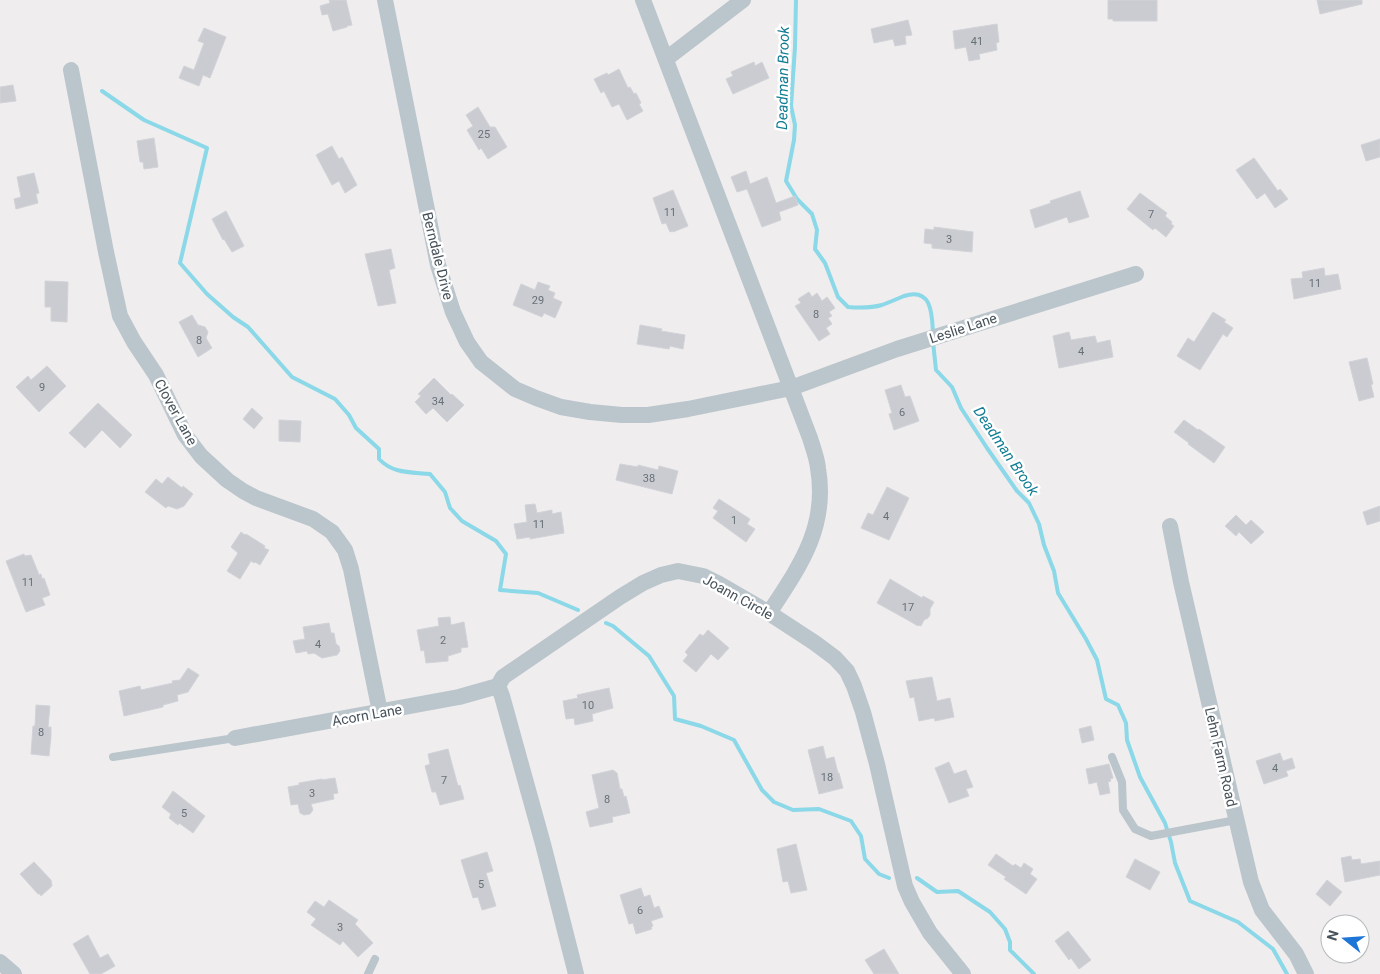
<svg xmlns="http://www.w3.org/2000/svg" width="1380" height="974" font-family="Roboto,sans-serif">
  <rect width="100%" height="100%" fill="#efeded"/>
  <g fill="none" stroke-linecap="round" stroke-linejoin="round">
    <path stroke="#8ad8e8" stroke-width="4" d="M796,0l-1,47 -4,59 4,19 -1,15 -8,41 11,18 15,15 5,16 -2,19 10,14 13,34 10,10c12,1 23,1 34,-2 8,-3 15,-6 22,-9 28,-9 28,18 29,37
      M102,91l42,29 63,28 -27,115 27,31 26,23 15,10 44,50 43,22 14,16 7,13 23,21v10c14,15 32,13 51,15l15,18 5,16 12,13 34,20 10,13 -6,36 38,3 40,17
      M933,342l3,28 16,17 9,21 26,40 30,43 12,12 10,21 5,21 10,26 4,22 28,46 11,21 9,39 12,6 8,18 1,17 13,37 25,46 6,19 4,21 15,38 48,21 35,27 14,25
      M606,623l7,3 36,30 25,40 1,23 26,7 33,14 28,50 12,12 19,8 26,-1 32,12 10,15 4,23 14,15 10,4
      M917,878l20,14 21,-1 32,21 15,17 5,13v8l24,24"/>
  </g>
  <path fill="#caccd1" stroke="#d1d3d8" d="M329,0h17l6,25 -5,1v1l-14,4 -5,-17 -6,1 -2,-9 10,-3z
    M1108,0h49v21h-44v-2h-5z
    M1317,0h45v4l-42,10z
    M908,20l4,15 -7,1 1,8 -11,2 -2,-7 -19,4 -3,-14z
    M997,24l2,18 -3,1 1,7 -18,4 1,5 -11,2 -3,-14 -11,2 -2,-18z
    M204,28l22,9 -16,41 -7,-3 -4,11 -20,-8 5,-12 10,4 10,-27 -6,-2z
    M754,62l1,4 7,-4 7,16 -36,16 -7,-15 7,-3 -2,-4z
    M619,69l9,19 2,-1 4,7 2,-1 5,10 -2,1 4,7 -16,9 -8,-16 -7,3 -8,-16 -3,2 -7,-14 13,-6 1,2z
    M13,85l3,16 -16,2v-16z
    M478,107l12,20h5l12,20 -19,12 -7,-11 -2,2 -12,-20 6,-4 -7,-11z
    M154,138l4,29 -14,2 -1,-7h-3l-3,-21z
    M1380,139v18l-14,4 -5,-16z
    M332,146l7,13 3,-2 15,28 -12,8 -6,-12 -7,4 -16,-30z
    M1254,158l24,33 2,-2 8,10 -13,9 -10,-15 -8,6 -21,-29z
    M746,171l4,13 17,-7 9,26 19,-7 3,9 -19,7 2,8 -19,7 -15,-38 -10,3 -6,-15z
    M34,173l5,20 -3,1 2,9 -22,6 -2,-10 7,-2 -4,-20z
    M673,190l15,36 -15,6v-1l-3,1 -4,-9 -4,1 -9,-26z
    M1080,191l9,26 -20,6 -2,-6 -32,11 -5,-18 21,-7 -1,-2z
    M1140,193l27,20 -2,3 7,6 -1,2 3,2 -8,11 -11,-9 -2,2 -26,-21z
    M226,211l18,35 -12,6 -8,-13 -1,1 -11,-21z
    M934,227l39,5 -1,20 -40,-4v-4l-8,-1 1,-14 9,1z
    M391,249l4,19 -6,2 7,33 -18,3 -13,-52z
    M1324,268l1,8 13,-2 3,15 -47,10 -3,-20 12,-1 -1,-6z
    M45,281l23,1 -1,40 -16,-1v-14h-6z
    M538,282l12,4 -2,4 7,3 -2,5 9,4 -7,16 -11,-5 -2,4 -29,-12 8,-21 14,6z
    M809,292l3,5 5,-4 5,8 5,-4 8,11 -6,4 3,4 -4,2 4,6 -6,4 4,6 -11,7 -24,-35 6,-3 -3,-4z
    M1213,312l13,8 -2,2 9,6 -6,9 -4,-3 -23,36 -23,-14 11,-18 6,4z
    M192,315l6,10 7,2 3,5 -2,6 6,10 -14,9 -19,-35z
    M640,325l22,4 -1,2 24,4 -2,14 -13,-3 -1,3 -32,-5z
    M1069,332l2,8 24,-4 2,7 13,-3 3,17 -54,11 -6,-32z
    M1367,358l6,26 -2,1 3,12 -15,4 -10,-39z
    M47,366l19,20 -27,26 -23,-25 12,-11 3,4z
    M434,378l17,17 1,-1 12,11 -17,17 -14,-14 -7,6 -11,-12 6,-6 -3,-2z
    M901,385l4,12 5,-1 9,25 -25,9 -5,-16 3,-1 -7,-23z
    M98,403l34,32 -12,13 -18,-18 -17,18 -16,-15z
    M252,408l11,10 -9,11 -11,-10z
    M279,420l22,1 -1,21 -21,-1z
    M1184,420l14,10 1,-1 26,18 -11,16 -26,-19 1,-1 -15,-11z
    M620,464l18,3v-2l20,5 1,-4 19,5 -6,23 -56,-14z
    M168,477l14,11 1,-2 10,8 -9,12 -7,3 -9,-3 -2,2 -21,-16 11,-13 6,5z
    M887,487l22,11 -20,42 -28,-12 7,-15 5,2z
    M719,499l31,20 -3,5 8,5 -9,13 -33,-24 5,-7 -5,-3z
    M535,504l2,9 15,-3v4l9,-2 3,21 -34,6v-2l-13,2 -3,-15 13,-2 -2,-17z
    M1380,506v15l-13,4 -4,-13z
    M1236,515l10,10 5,-5 13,12 -13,12 -12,-12 -3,4 -11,-10z
    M241,532l4,3 1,-1 19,12 -1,2 5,2 -9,15 -5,-3 -1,1 -3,-2 -11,18 -13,-8 11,-18 -7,-6z
    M24,554l1,2 6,-1 7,17 1,3 2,-1 1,5 2,-1 6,17 -8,3 3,7 -19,7 -20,-51z
    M890,579l32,19 1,-2 11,6 -4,7v6l-2,3 -4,2 -3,6 -2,-1 -1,1 -12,-7 -29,-16z
    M450,617l1,8 13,-3 4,25 -7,1v4l-13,4v5l-22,2 -2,-13 -3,1 -4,-21 22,-4 -1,-8z
    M329,623l2,10h3l2,11 3,2 1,5 -3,4 -15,3 -8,-5 -6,1 -1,-3 -11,2 -3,-12 12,-2 -2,-12z
    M708,630l21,18 -11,12 -7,-6 -15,18 -13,-11 5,-6 -3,-3 15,-18 3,2z
    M188,668l11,7 -11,17 -11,3 1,6 -15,4v2l-39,9 -5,-25 21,-5 1,4 32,-7 -1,-2 8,-1z
    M932,677l5,24 13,-3 4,19 -19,4 -1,-3 -15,3 -5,-24 -4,1 -4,-17z
    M609,688l4,20 -21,6 1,7 -18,4 -1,-7 -8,1 -3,-18 15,-3 -1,-3z
    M36,705l14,1 -2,21h3v9l-2,20 -18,-2 2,-28h2z
    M1091,726l3,14 -12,3 -3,-14z
    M823,746l3,13 8,-2 4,16h1l4,15 -24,6 -11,-44z
    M448,749l10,37 2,-1 4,14 -24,6 -4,-13h-4l-7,-26 5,-2 -2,-10z
    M1280,753l3,8 9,-3 3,10 -9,3 2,5 -24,8 -8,-23z
    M949,762l5,12 12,-4 7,17 -7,2 3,7 -20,7 -14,-35z
    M1109,764l4,14 -3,1 1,2 -3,1 2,11 -10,2 -3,-13 -8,2 -3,-15z
    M613,770l4,3 3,16h2l2,8 2,-1 4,17 -18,4 1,5 -23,5 -4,-15 13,-4 -7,-33z
    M335,778l3,15 -5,1 1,5 -23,5 2,6 -3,4 -6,1 -4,-2 -2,-9 -7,1 -3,-18 11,-2v-2l23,-4v1z
    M173,791l32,25 -12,17 -14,-10 -1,2 -9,-7 2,-4 -9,-7z
    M796,844l11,46 -16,3 -3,-12 -5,1 -6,-33z
    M487,852l6,19 -7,2 10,33 -14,4 -4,-13 -5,1 -12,-38z
    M996,854l17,12 2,-2 6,4 3,-5 9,6 -3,5 7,5 -11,15 -22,-15 2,-2 -18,-12z
    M1351,856l1,4 8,-1 1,5 19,-3v14l-35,7 -4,-24z
    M1135,859l25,13 -10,18 -24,-13z
    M34,862l17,18 1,6 -11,10 -1,-2h-2l-18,-20z
    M1327,880l15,12 -12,14 -14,-12z
    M641,888l3,9 6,-2 4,13 5,-2 4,11 -12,4 2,5 -2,1 1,2 -16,5 -3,-11 -4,1 -9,-29z
    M329,900l29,20 -3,4 18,19 -15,14 -15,-16 -3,4 -29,-20 5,-6 -9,-7 8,-11 9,6z
    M1068,931l23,29 -12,9 -8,-11 -2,2 -14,-19z
    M88,935l12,23 8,-4 7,12 -14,8h-11l-17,-30z
    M884,949l15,25h-25l-9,-14z"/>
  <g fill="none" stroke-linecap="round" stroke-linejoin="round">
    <path stroke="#bbc5cc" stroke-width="8" d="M113,757l122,-19
      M1112,757l10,25 1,28 12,19 16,7 85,-16
      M368,974l7,-15"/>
    <path stroke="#bbc5cc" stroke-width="16" d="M385,0l53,265 15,47 14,30 14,20 34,27 21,9 25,9 29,5 32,3h26l40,-6 103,-21 106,-39 239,-75
      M643,0l167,438c3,10 7,20 8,30 10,59 -18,98 -49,145
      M666,59l77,-59
      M71,70l35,182 14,64 14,26 22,33 29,60 16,21 26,24 16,11 13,7 57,21 19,13 13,18 6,19 29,143
      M1170,526l11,56 70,300 11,28 34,44 10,20
      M235,738l224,-41 39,-11
      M0,962l14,12
      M576,974l-33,-130 -41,-148 -4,-10 5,-9 117,-80 23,-14 18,-8 17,-4 25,5 16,8 50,29 46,30 20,15 12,13 7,15 9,26 14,52 28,122 7,16 18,31 33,41"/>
  </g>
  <g text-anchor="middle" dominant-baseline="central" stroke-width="5" stroke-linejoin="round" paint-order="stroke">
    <g font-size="11" fill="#677077">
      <text x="977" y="41">41</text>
      <text x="484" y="134">25</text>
      <text x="670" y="212">11</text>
      <text x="1151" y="214">7</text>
      <text x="949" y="239">3</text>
      <text x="1315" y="283">11</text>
      <text x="538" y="300">29</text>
      <text x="816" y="314">8</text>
      <text x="199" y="340">8</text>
      <text x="1081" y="351">4</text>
      <text x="42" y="387">9</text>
      <text x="438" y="401">34</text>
      <text x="902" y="412">6</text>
      <text x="649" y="478">38</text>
      <text x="886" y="516">4</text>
      <text x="734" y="520">1</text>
      <text x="539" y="524">11</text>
      <text x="28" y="582">11</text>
      <text x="908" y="607">17</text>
      <text x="443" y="640">2</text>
      <text x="318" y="644">4</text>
      <text x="588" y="705">10</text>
      <text x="41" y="732">8</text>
      <text x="1275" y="768">4</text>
      <text x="827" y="777">18</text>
      <text x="444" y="780">7</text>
      <text x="312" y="793">3</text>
      <text x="607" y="799">8</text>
      <text x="184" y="813">5</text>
      <text x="481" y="884">5</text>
      <text x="640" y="910">6</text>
      <text x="340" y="927">3</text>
    </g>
    <g font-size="14" fill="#465159" stroke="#fff">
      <text transform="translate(438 256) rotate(76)">Berndale Drive</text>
      <text transform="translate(963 328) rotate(-18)">Leslie Lane</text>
      <text transform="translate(176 412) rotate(61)">Clover Lane</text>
      <text transform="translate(738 597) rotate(29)">Joann Circle</text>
      <text transform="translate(367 715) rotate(-10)">Acorn Lane</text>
      <text transform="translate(1221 757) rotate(77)">Lehn Farm Road</text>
    </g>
    <g font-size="15" font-style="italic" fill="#107c94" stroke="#fff">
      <text transform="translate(783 78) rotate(-89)">Deadman Brook</text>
      <text transform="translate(1006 451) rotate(56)">Deadman Brook</text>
    </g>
  </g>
  <g transform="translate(1345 939) rotate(287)"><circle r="24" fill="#ffffff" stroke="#b5b9bd"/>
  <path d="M0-4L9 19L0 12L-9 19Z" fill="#1e75d8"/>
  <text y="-8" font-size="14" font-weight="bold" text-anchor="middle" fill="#465159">N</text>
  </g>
</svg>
